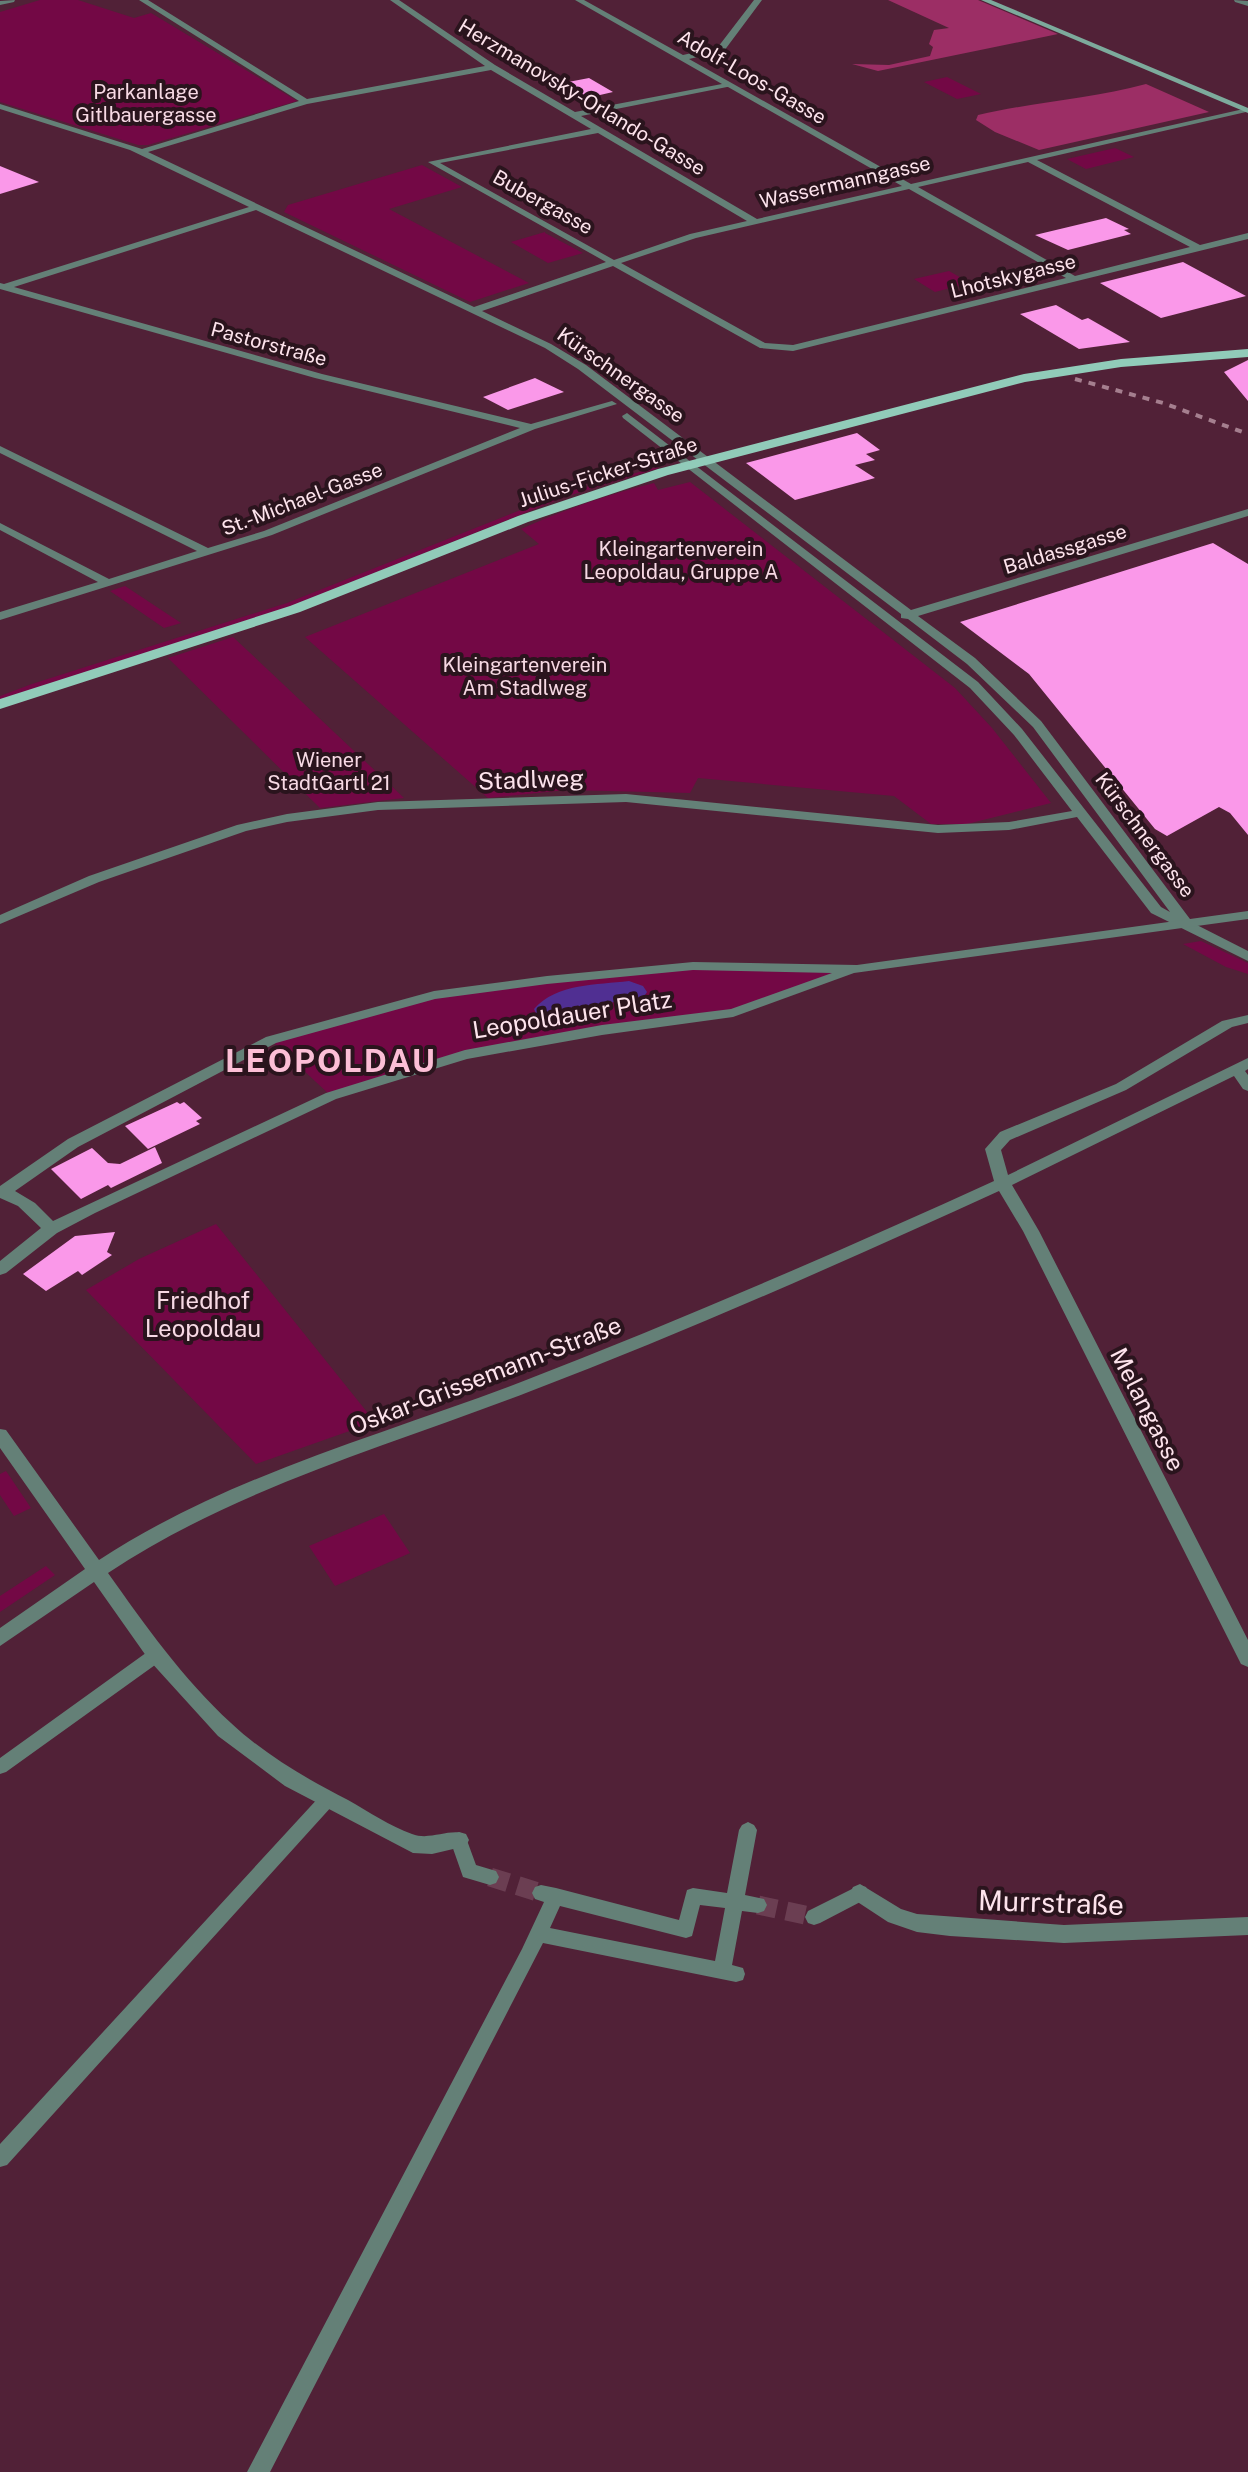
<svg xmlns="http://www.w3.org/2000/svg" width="1248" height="2472" font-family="'Public Sans',sans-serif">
  <rect width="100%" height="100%" fill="#512137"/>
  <path fill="#730845" d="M40,0h38l56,18 17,-5 146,88 -149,44h-10l-138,-43v-90z
    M947,77l34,17 -24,5 -33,-17z
    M1115,148l19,9 -48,12 -19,-10z
    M422,165l40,22 -73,22 140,74 -59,19 -186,-90 4,-7z
    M545,232v1l38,20 -35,10 -37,-21z
    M949,271l21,12 -35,9 -21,-13z
    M657,467l2,1 -94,29 -274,109 -291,95v-5l32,-12 255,-81 274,-109z
    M690,482l265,206 37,40 59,75 -84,21h-36l-37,-28 -196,-18 -8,15 -124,-3 -78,8 -183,-161 234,-93 -18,-15c43,-19 87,-35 133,-46l4,7z
    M125,586l56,37 -17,5 -54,-37z
    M233,637l15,14 156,147 -84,10 -152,-150z
    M1201,941l47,22v11l-22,-7 -43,-23z
    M693,966l164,3 -124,44 -268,42 -134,41 -60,-56 163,-45z
    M216,1224l159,198 -119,42 -170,-174 53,-31z
    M6,1471l25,37 -17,8 -14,-21v-21z
    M384,1514l26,39 -75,33 -26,-40z
    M46,1566l9,9 -55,37v-16z"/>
  <path fill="#9c2e65" d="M888,0h90l80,34 -180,37 -26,-7 37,1 41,-9 3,-9 -4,-3 5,-14 15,-2z
    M1146,84l63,28 -170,38 -44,-18 -19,-12 2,-5c55,-13 113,-16 168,-31z"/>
  <path fill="#502f92" d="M629,981l14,5 4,6 -4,6c-15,4 -30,3 -44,7 -29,9 -21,24 -60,15l-5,-11c23,-26 63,-24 95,-28z"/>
  <path fill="#fa98e9" d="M589,78l24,14 -26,6 -24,-15z
    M0,166l39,16 -39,12z
    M1106,218l23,11 -5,1 7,4 -63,16 -33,-15z
    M1183,262l63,34 -85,22 -61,-35z
    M1056,305l26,15 6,-2 42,24 -51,7 -59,-35z
    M1248,360v41l-24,-29z
    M535,378l29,14 -56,18 -25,-13z
    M857,433l23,17 -14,4 9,6 -20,5 20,13 -80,22 -49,-37z
    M1213,543l35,21v271l-18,-22 -11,-6 -52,29 -12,-7 -126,-155 -69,-52z
    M177,1102l3,2 4,-2 18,16 -6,3 4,3 -52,25 -23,-23z
    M155,1147l7,16 -51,25 -3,-3 -27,14 -30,-30 41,-21 16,15 12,1z
    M115,1232l-8,20 5,3 -30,20 -4,-4 -32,20 -23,-17 52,-38z"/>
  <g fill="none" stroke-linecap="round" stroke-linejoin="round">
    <path stroke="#6b3e52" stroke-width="19" stroke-dasharray="19 10" stroke-linecap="butt" d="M490,1877l51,16
      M758,1905l56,12"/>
    <path fill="#648077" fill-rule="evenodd" d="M156,1648l6,2 2,5 -2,5 -156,112 -6,2v-16l150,-108z
      M327,1793l6,2 3,5 -3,5 -326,360 -7,2v-23l321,-349z
      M748,1822l6,3 3,5 -12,65 19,4 3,6 -3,6 -6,2 -16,-2 -10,54 11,3 2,6 -2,6 -7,2 -193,-39 -273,529h-23l275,-523 22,-47 -9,-3 -3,-6 3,-6 6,-2 15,3 123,32 8,-30 6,-2 34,5 12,-63 3,-5zM700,1905l25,3 -10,53 -165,-33 10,-22 126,32 6,-2z
      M459,1832l6,3 11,30 20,6 3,6 -3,6 -6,2 -27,-8 -13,-37 3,-5z
      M860,1885l6,2 3,6 -3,6 -46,24 -6,2 -6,-2 -3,-6 3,-6z"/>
    <path fill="#648077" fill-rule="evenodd" d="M15,0l-1,2 -14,3v-4z
      M139,0h9l159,99 178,-33 -95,-66h9l96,65 80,47 147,-28 -147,-84h9l99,55 35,-8 36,-47h8l-38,51 -35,8 222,125 337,-76 -2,4 -209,48 163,85 48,-12v6l-455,112 -33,-3 -147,-82 -131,45 69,33 35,21 325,245 337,-101v7l-330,100 57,42 66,63 152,202 55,28v10l-97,-48 -74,-96 -68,13 -71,3 -312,-31 -248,8 -91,12 -41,9 -147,51 -99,42v-9l89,-39 148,-51 50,-11 91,-12 248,-8 312,31 71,-3 63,-11 -58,-76 -44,-47 -347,-270 -1,-2 5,-3 351,269 44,47 139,178 9,5 -137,-185 -66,-63 -59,-45 -7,-1v-4l-323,-245 -33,-21 -289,-138 -242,77 308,87 209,50 81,-23 5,3 -82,25 -263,106 -272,85v-8l98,-30 -98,-52v-7l109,56 88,-28 -197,-98v-7l208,102 56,-17 256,-103 -205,-50 -315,-89v-6l4,1 245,-77 -119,-57 -130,-41v-5l142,45 157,-48zM491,70l100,59 -163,33 178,100 -132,45 -326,-155 159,-48zM727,87h1l174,99 -145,33 -176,-103zM598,133l149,88 -57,13 -76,26 -174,-97zM1028,162l162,85 -115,29 -157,-89zM909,189l157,89 -273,67 -28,-2 -144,-80 75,-25z
      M1234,0l14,1v5l-13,-4z
      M1248,1015v8l-16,4 -106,63 -116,50 -9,10 7,25 240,-117v11l-3,2 3,4v16l-5,-2 -9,-13 -222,109 27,46 209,409v27l-7,-3 -218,-433 -24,-40c-154,70 -310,140 -468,200 -143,55 -295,97 -423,182 37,52 75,106 123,150 34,32 76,56 117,77 21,12 42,26 64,34 18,7 37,-6 54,0l3,6 -3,6 -34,8 -19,-1 -128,-67 -67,-50 -69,-76 -55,-78 -94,64v-18l85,-59 -85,-121v-19l6,1 93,130c128,-84 280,-124 422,-178 160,-62 317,-130 473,-201l-9,-32 15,-17 116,-48 106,-63z
      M860,1884l41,25 16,5 147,11 184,-8v18l-184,8 -114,-7 -33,-4 -29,-10 -35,-23 -3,-6 3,-6z"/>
    <path fill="#648077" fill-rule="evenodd" d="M1248,911v8l-394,54 -121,44 -131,18 -135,24 -131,40 -241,114 -38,20 -51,40 -6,2v-14l41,-33 -23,-22 -18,-8v-12l68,-47 198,-102 168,-46 113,-15 146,-14 164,3zM693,970l139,3 -101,36 -129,16 -137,25 -139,43 -273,128 -18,-18 -20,-12 63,-44 198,-104 159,-44 112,-15z"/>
    <path fill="#7daa9c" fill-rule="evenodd" d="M981,0h10l257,108v5z"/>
    <path fill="#91cbb9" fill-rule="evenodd" d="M1248,349v8l-127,10 -96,15 -357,93 -140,47 -228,90 -300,97v-10l290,-93 228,-90 140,-47 366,-95 97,-15z"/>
    <path stroke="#a57f8f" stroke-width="4" stroke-dasharray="7 7" stroke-linecap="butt" d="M1075,379l88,24 85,31"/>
  </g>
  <g text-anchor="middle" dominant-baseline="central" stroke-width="8" stroke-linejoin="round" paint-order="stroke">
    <g font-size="20" fill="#fde3ec" stroke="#2a141d">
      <text transform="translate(752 77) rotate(30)">Adolf-Loos-Gasse</text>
      <text transform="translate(582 97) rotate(31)">Herzmanovsky-Orlando-Gasse</text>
      <text transform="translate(845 182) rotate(-13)">Wassermanngasse</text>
      <text transform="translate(543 202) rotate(29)">Bubergasse</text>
      <text transform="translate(1013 276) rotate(-14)">Lhotskygasse</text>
      <text transform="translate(269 344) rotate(15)">Pastorstraße</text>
      <text transform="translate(621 375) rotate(35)">Kürschnergasse</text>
      <text transform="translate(608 472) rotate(-18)">Julius-Ficker-Straße</text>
      <text transform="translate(302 499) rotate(-21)">St.-Michael-Gasse</text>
      <text transform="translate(1065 549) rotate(-17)">Baldassgasse</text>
      <text transform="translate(1145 835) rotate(53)">Kürschnergasse</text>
    </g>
    <g font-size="20" fill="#f7d9e4" stroke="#2a141d">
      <text x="146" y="92">Parkanlage<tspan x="146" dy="23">Gitlbauergasse</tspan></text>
      <text x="681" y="549">Kleingartenverein<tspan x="681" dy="23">Leopoldau, Gruppe A</tspan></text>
      <text x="525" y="665">Kleingartenverein<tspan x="525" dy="23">Am Stadlweg</tspan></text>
      <text x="329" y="760">Wiener<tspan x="329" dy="23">StadtGartl 21</tspan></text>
    </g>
    <g font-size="24" fill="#fde3ec" stroke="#2a141d">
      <text transform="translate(531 779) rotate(-2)">Stadlweg</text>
      <text transform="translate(572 1014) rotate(-9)">Leopoldauer Platz</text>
      <text transform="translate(485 1375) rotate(-21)">Oskar-Grissemann-Straße</text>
      <text transform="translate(1148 1409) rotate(63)">Melangasse</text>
    </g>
    <g font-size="24" fill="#f7d9e4" stroke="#2a141d">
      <text x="203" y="1300">Friedhof<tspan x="203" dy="28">Leopoldau</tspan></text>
    </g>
    <g font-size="28" fill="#fde3ec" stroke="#2a141d">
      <text transform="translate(1051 1902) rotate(2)">Murrstraße</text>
    </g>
    <g font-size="32" font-weight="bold" letter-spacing="2" fill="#fcbed6" stroke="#2a141d">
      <text x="331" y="1060">LEOPOLDAU</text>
    </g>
  </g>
</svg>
